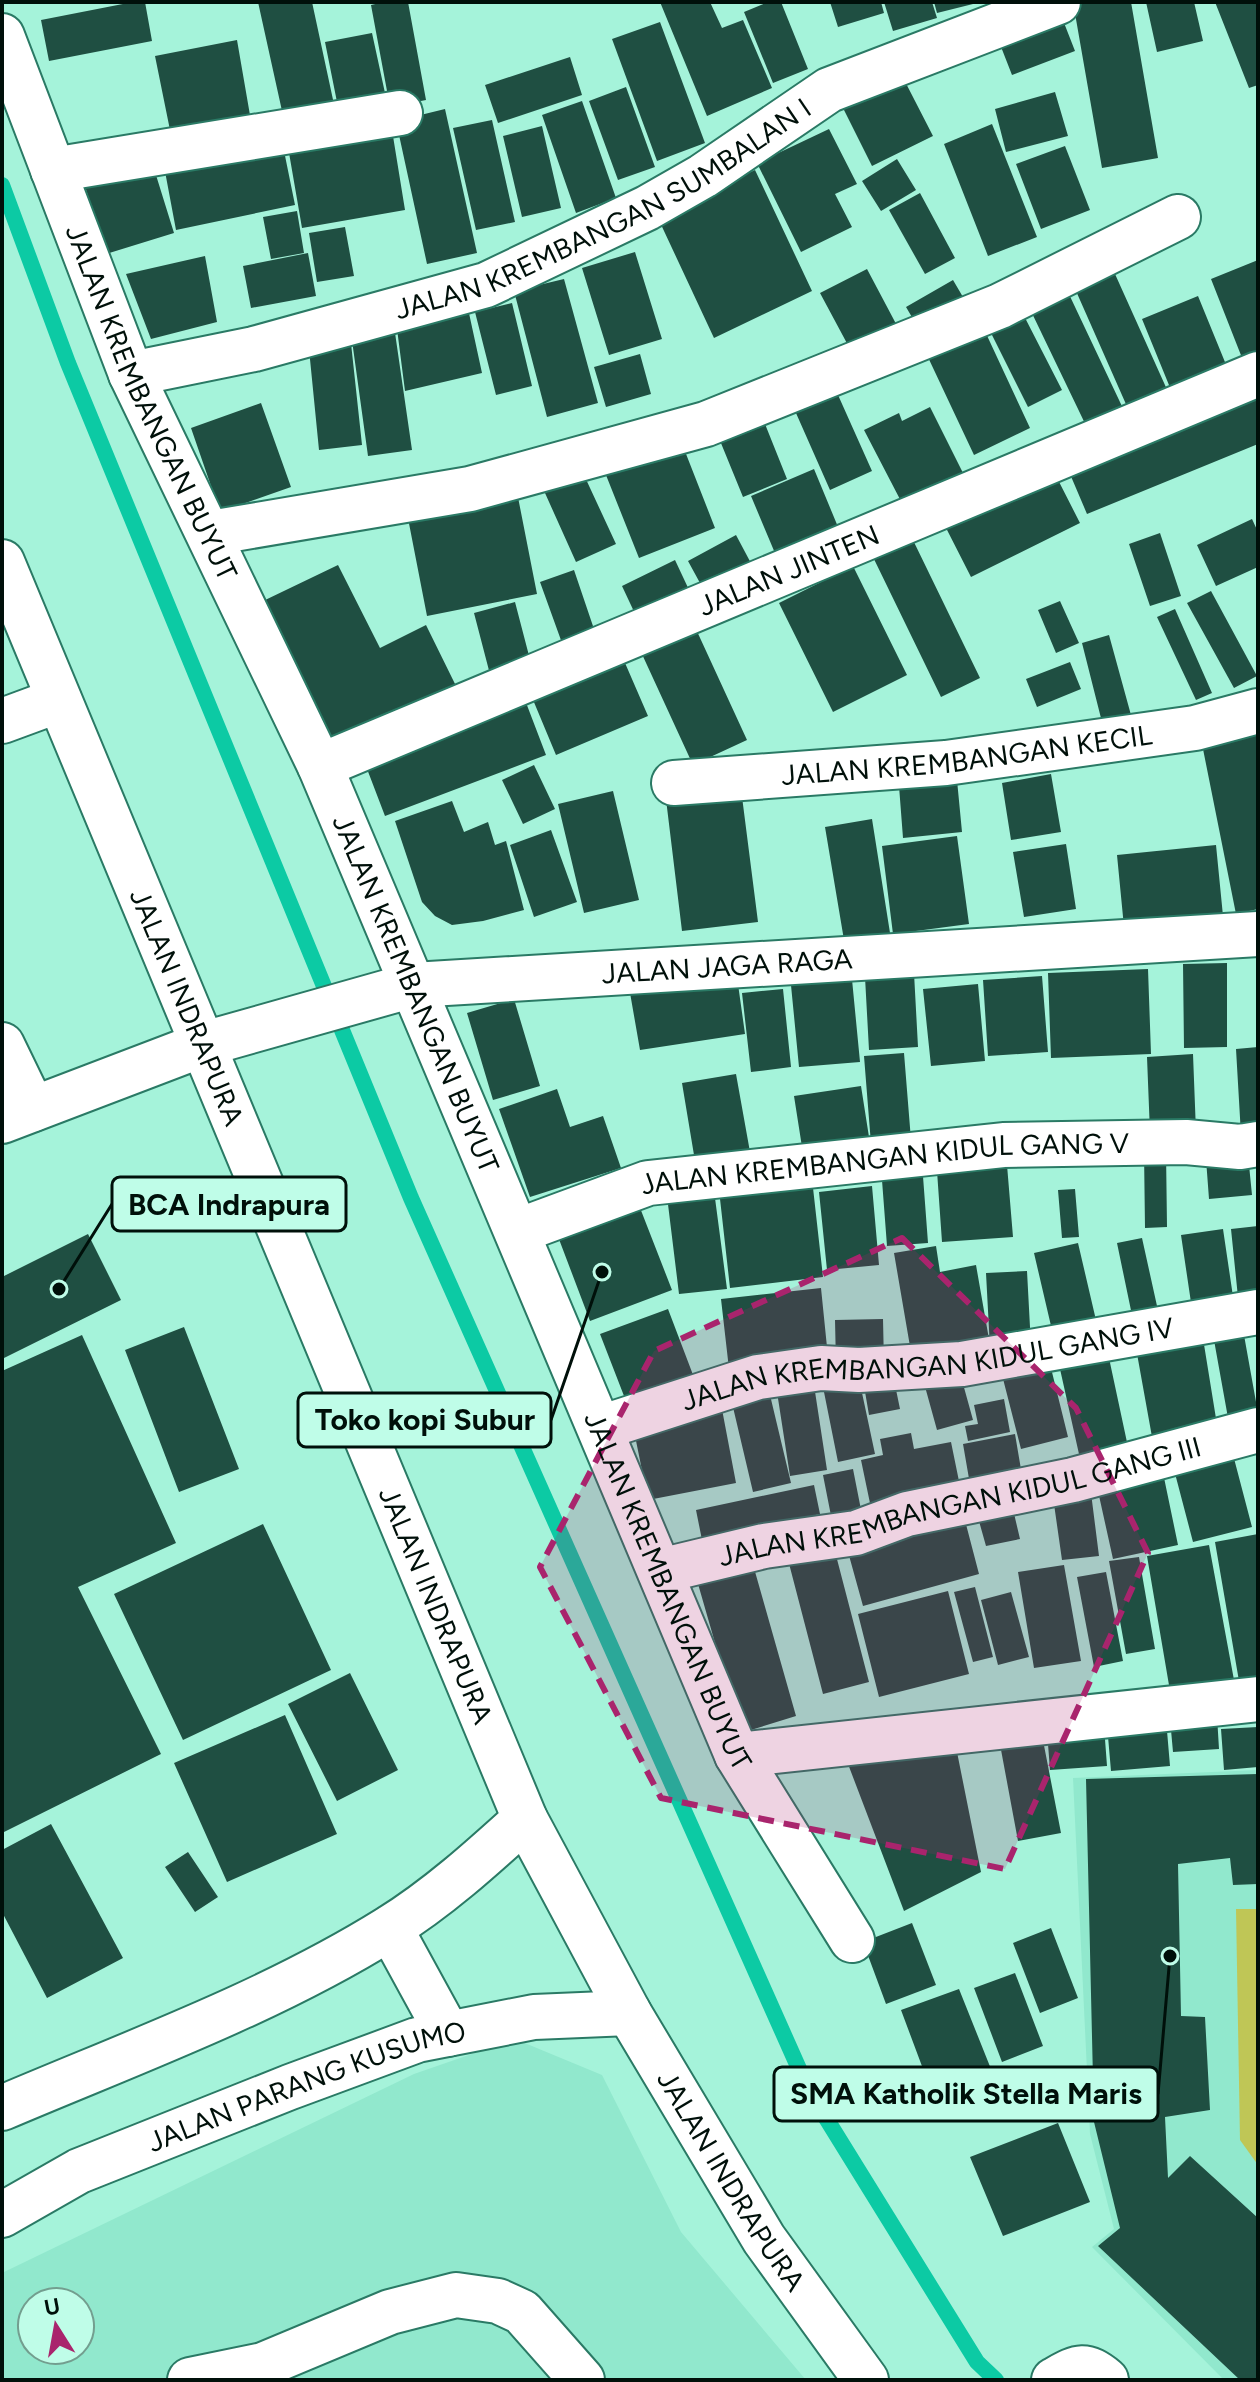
<svg xmlns="http://www.w3.org/2000/svg" width="1260" height="2382" font-family="Figtree,sans-serif">
  <rect width="100%" height="100%" fill="#a5f3da"/>
  <path fill="#91e8cd" fill-rule="evenodd" d="M1258,1770v610h-34l-132,-133 22,-18 -24,-95 -17,-356z
    M515,2039l87,36 79,157 125,148h-804v-107l412,-199zM32,2302h48v48h-48z"/>
  <path fill="#bfc656" d="M1236,1909h22v256l-18,-25z"/>
  <g fill="none" stroke-linecap="round" stroke-linejoin="round">
    <path stroke="#0ccaa4" stroke-width="16" d="M2,185l66,178 343,835 397,891 169,273 19,18"/>
  </g>
  <path fill="#1f4f42" d="M133,2h12l7,39 -103,20 -8,-41z
    M258,2h54l23,107 -51,11z
    M384,2h24l18,98 -36,7 -19,-102z
    M660,2h50l12,26 21,-8 29,68 -65,28z
    M768,2h13l27,67 -35,14 -29,-71z
    M830,2h51l3,11 -46,14z
    M884,2h48l5,16 -44,13z
    M934,2h43v1l-40,10z
    M1073,2h58l27,156 -56,10z
    M1146,2h48l9,39 -46,11z
    M1215,2h43v83l-9,3z
    M1059,10l16,41 -63,24 -16,-41z
    M660,22l45,121 -48,18 -45,-122z
    M372,33l13,60 -48,9 -12,-60z
    M237,40l14,81 -80,14 -16,-79z
    M570,57l12,38 -84,28 -13,-38z
    M896,64l37,72 -61,30 -36,-72z
    M626,87l29,80 -37,13 -29,-79z
    M1055,92l13,44 -62,16 -11,-43z
    M582,101l34,97 -40,15 -34,-98z
    M445,109l32,144 -50,11 -31,-143z
    M492,120l23,102 -39,8 -23,-102z
    M992,124l45,113 -49,19 -44,-112z
    M542,126l19,82 -39,9 -19,-81z
    M829,129l28,55 -22,10 17,33 -51,25 -44,-89z
    M392,130l13,80 -103,18 -14,-81z
    M282,141l13,64 -119,25 -12,-64z
    M1065,146l25,64 -49,19 -25,-65z
    M151,159l23,74 -68,21 -23,-74z
    M897,159l19,31 -35,21 -19,-30z
    M755,170l57,121 -98,47 -57,-122z
    M920,193l35,65 -30,16 -36,-64z
    M297,211l7,42 -33,6 -8,-42z
    M345,227l9,49 -37,6 -8,-49z
    M635,252l27,87 -53,16 -27,-87z
    M308,253l8,43 -65,12 -8,-42z
    M205,256l12,66 -66,17 -25,-65z
    M1258,260v103l-12,5 -35,-89z
    M867,269l36,68 -46,25 -37,-69z
    M1115,274l54,120 -40,17 -53,-120z
    M564,279l34,124 -51,14 -33,-126z
    M953,280l17,29 -47,27 -17,-29z
    M1067,290l61,129 -37,17 -62,-129z
    M1198,296l29,71 -56,23 -29,-71z
    M512,303l20,83 -36,9 -21,-83z
    M467,304l15,69 -77,18 -9,-70z
    M1021,310l41,80 -34,17 -40,-80z
    M393,319l19,131 -44,6 -18,-130z
    M983,327l47,101 -56,27 -48,-102z
    M350,334l12,111 -43,5 -11,-111z
    M640,354l11,40 -45,13 -12,-40z
    M834,386l38,85 -42,19 -38,-86z
    M1258,389v55l-171,70 -20,-47z
    M261,403l30,84 -71,25 -29,-84z
    M930,407l35,70 -61,30 -40,-77 35,-17 3,8z
    M759,409l28,70 -44,18 -29,-71z
    M679,436l36,92 -76,30 -37,-93z
    M814,469l29,70 -63,26 -29,-69z
    M1053,470l27,53 -109,54 -27,-53z
    M584,475l32,69 -40,18 -31,-69z
    M516,487l21,107 -110,22 -21,-108z
    M1252,519l6,13v35l-42,19 -19,-41z
    M1160,533l21,63 -31,10 -21,-62z
    M736,535l17,32 -47,27 -18,-33z
    M911,536l69,142 -39,19 -69,-142z
    M675,560l15,32 -53,26 -15,-32z
    M338,565l42,83 46,-23 31,63 -122,60 -74,-146z
    M853,566l54,109 -74,37 -54,-109z
    M574,570l21,62 -33,11 -22,-61z
    M1211,591l46,85 -23,12 -47,-85z
    M1060,601l19,42 -23,10 -18,-43z
    M515,602l18,69 -41,11 -18,-69z
    M1175,609l37,84 -16,7 -39,-83z
    M695,627l52,113 -54,25 -52,-113z
    M1109,635l25,91 -29,8 -23,-91z
    M622,656l26,60 -92,39 -25,-60z
    M1070,662l11,27 -44,18 -11,-28z
    M525,700l21,55 -161,61 -21,-55z
    M1258,732v177l-22,5 -34,-170z
    M534,765l21,44 -32,15 -21,-44z
    M1051,774l10,58 -50,8 -9,-57z
    M957,780l5,52 -59,6 -4,-52z
    M740,781l18,141 -76,9 -17,-140z
    M613,791l26,109 -55,13 -26,-109z
    M452,801l12,31 24,-10 7,23 11,-4 18,69 -41,11 -31,4 -17,-9 -13,-14 -27,-81z
    M872,819l18,114 -46,7 -19,-113z
    M551,830l26,72 -43,15 -24,-72z
    M957,836l12,88 -76,10 -11,-88z
    M1066,844l10,65 -52,8 -11,-65z
    M1216,845l7,71 -99,11 -7,-72z
    M1227,963v84l-43,1 -1,-84z
    M851,969l9,93 -61,5 -9,-92z
    M1148,969l3,85 -100,4 -3,-85z
    M736,970l9,64 -105,16 -11,-63z
    M914,973l4,74 -49,3 -4,-73z
    M1042,976l6,76 -60,4 -5,-76z
    M978,984l7,77 -54,5 -8,-77z
    M783,989l8,78 -40,5 -9,-79z
    M514,999l26,87 -47,14 -26,-87z
    M1258,1047v87l-17,1 -5,-86z
    M904,1053l7,87 -40,4 -7,-88z
    M1193,1054l3,78 -46,1 -3,-76z
    M736,1074l14,78 -55,9 -13,-78z
    M861,1086l8,51 -67,10 -8,-51z
    M557,1089l13,38 33,-11 18,52 -91,29 -31,-88z
    M1144,1151h22l1,76 -22,1z
    M1248,1155l4,40 -43,4 -3,-40z
    M922,1163l6,80 -41,3 -6,-79z
    M1007,1165l6,72 -71,5 -5,-71z
    M811,1170l12,107 -93,11 -12,-107z
    M713,1183l14,106 -48,5 -13,-106z
    M872,1186l7,79 -52,5 -8,-78z
    M1075,1189l4,48 -17,1 -4,-48z
    M635,1195l37,95 -82,31 -36,-95z
    M1258,1226v79l-19,2 -8,-78z
    M1223,1229l12,81 -42,6 -12,-81z
    M88,1234l33,66 -119,59v-82z
    M1142,1238l17,77 -26,5 -16,-77z
    M1078,1243l21,90 -44,10 -21,-90z
    M936,1246l4,26 36,-7 14,80 -78,13 -18,-105z
    M1027,1271l4,75 -41,2 -4,-75z
    M821,1288l7,69 -99,12 -8,-70z
    M668,1309l30,79 -67,26 -31,-80z
    M883,1319l1,45 -48,1 -1,-45z
    M1242,1324l16,89 -28,16 -18,-100z
    M1201,1326l18,111 -65,11 -20,-111z
    M184,1327l55,142 -60,23 -54,-142z
    M82,1335l94,208 -98,44 83,167 -159,79v-462z
    M1109,1358l22,103 -48,11 -23,-103z
    M1049,1360l19,77 -47,12 -20,-78z
    M812,1372l15,98 -37,6 -15,-97z
    M960,1373l13,47 -36,10 -13,-47z
    M858,1374l17,80 -37,8 -16,-80z
    M893,1375l7,34 -31,6 -6,-35z
    M770,1395l21,88 -38,9 -21,-89z
    M1004,1399l6,33 -42,9 -3,-15 13,-2 -4,-19z
    M721,1404l15,79 -88,17 -16,-79z
    M911,1433l3,16 37,-7 10,49 -90,17 -10,-48 22,-5 -3,-16z
    M1015,1434l9,53 -52,9 -9,-52z
    M1231,1447l21,80 -59,15 -21,-80z
    M1162,1468l16,77 -65,14 -17,-77z
    M853,1469l11,56 -30,6 -11,-56z
    M814,1485l6,29 -118,26 -6,-30z
    M1090,1485l9,71 -37,4 -10,-70z
    M1012,1505l8,34 -34,7 -9,-32z
    M962,1509l17,65 -116,32 -18,-65z
    M263,1524l68,146 -148,70 -69,-146z
    M1258,1534v143l-19,4 -24,-139z
    M832,1540l37,142 -46,12 -37,-142z
    M1209,1545l25,135 -64,11 -23,-135z
    M750,1554l46,162 -55,17 -47,-163z
    M1139,1557l16,92 -29,5 -17,-93z
    M1064,1565l17,96 -47,7 -16,-96z
    M1106,1572l17,89 -29,6 -17,-90z
    M975,1587l18,70 -20,5 -19,-70z
    M948,1591l21,83 -90,23 -21,-83z
    M1011,1592l18,65 -31,8 -17,-65z
    M350,1673l48,97 -61,31 -49,-97z
    M285,1715l52,119 -110,48 -53,-119z
    M1217,1716l2,33 -46,3 -3,-33z
    M1166,1719l4,47 -59,5 -4,-46z
    M1104,1726l3,40 -57,4 -3,-39z
    M1258,1727v40l-34,3 -3,-41z
    M1041,1730l20,103 -43,8 -19,-102z
    M955,1742l26,130 -77,39 -56,-147z
    M1258,1774v110l-25,1 -3,-27 -52,6 3,152 24,1 5,93 -45,7 3,61 22,-22 68,62v162h-18l-142,-134 22,-18 -26,-106 -8,-343z
    M51,1824l72,134 -76,40 -45,-86v-62z
    M188,1852l30,45 -23,15 -30,-45z
    M912,1923l24,62 -50,19 -23,-62z
    M1051,1928l27,70 -38,15 -27,-70z
    M1015,1973l28,73 -41,16 -28,-74z
    M959,1989l36,90 -60,22 -34,-91z
    M1058,2123l32,79 -87,34 -33,-79z"/>
  <g fill="none" stroke-linecap="round" stroke-linejoin="round">
    <defs>
      <g id="minor">
        <path id="s1" d="M2,36l129,338 189,392 417,989 115,185"/>
        <path d="M53,170l347,-57"/>
        <path id="s2" d="M131,374l123,-25 232,-64 161,-77 56,-32 126,-86 229,-88"/>
        <path d="M210,533l260,-44 236,-65 294,-118 178,-89"/>
        <path d="M2,721l57,-21"/>
        <path id="s3" d="M320,766l938,-392"/>
        <path id="s4" d="M674,783l272,-20 249,-35 63,-17"/>
        <path d="M2,1045l31,64"/>
        <path id="s5" d="M2,1121l202,-77 209,-59 845,-51"/>
        <path id="s6" d="M518,1231l130,-48 355,-38 183,-3 54,5 18,-3"/>
        <path id="s7" d="M600,1428l158,-51 63,-9 38,2 103,-6 296,-52"/>
        <path id="s8" d="M660,1571l104,-25 92,-13 51,-19 166,-34 185,-50"/>
        <path d="M737,1755l521,-56"/>
        <path d="M390,1928l58,106"/>
        <path d="M2,2108c129,-55 267,-105 386,-179 50,-31 94,-71 137,-110"/>
        <path id="s9" d="M2,2215l77,-44 211,-84 127,-47 117,-23 95,-4"/>
        <path d="M190,2380l73,-15 127,-53 66,-17 42,6 24,11 60,68"/>
        <path d="M1054,2380c24,-13 30,-18 52,0"/>
      </g>
      <g id="major">
        <path id="s10" d="M2,562l523,1257 104,194 135,226 102,141"/>
      </g>
    </defs>
    <use href="#minor" stroke="#2a7a65" stroke-width="48"/>
    <use href="#major" stroke="#2a7a65" stroke-width="48"/>
    <use href="#minor" stroke="#fff" stroke-width="44"/>
    <use href="#major" stroke="#fff" stroke-width="44"/>
  </g>
  <path fill="#a9246d" fill-opacity="0.2" stroke="#a9246d" stroke-width="6" stroke-dasharray="16 10" stroke-linejoin="round" d="M902,1238l174,170 72,145 -143,316 -344,-71 -121,-231 114,-216z"/>
  <g text-anchor="middle" dominant-baseline="central" stroke-width="8" stroke-linejoin="round" paint-order="stroke">
    <g font-size="28" fill="#00100a" stroke="#bffde8">
      <text stroke="none"><textPath href="#s2" startOffset="504">JALAN KREMBANGAN SUMBALAN I</textPath></text>
      <text stroke="none"><textPath href="#s1" startOffset="396">JALAN KREMBANGAN BUYUT</textPath></text>
      <text stroke="none"><textPath href="#s3" startOffset="508">JALAN JINTEN</textPath></text>
      <text stroke="none"><textPath href="#s4" startOffset="294">JALAN KREMBANGAN KECIL</textPath></text>
      <text stroke="none"><textPath href="#s5" startOffset="748">JALAN JAGA RAGA</textPath></text>
      <text stroke="none"><textPath href="#s1" startOffset="1044">JALAN KREMBANGAN BUYUT</textPath></text>
      <text stroke="none"><textPath href="#s10" startOffset="482">JALAN INDRAPURA</textPath></text>
      <text stroke="none"><textPath href="#s6" startOffset="376">JALAN KREMBANGAN KIDUL GANG V</textPath></text>
      <text stroke="none"><textPath href="#s7" startOffset="336">JALAN KREMBANGAN KIDUL GANG IV</textPath></text>
      <text stroke="none"><textPath href="#s8" startOffset="308">JALAN KREMBANGAN KIDUL GANG III</textPath></text>
      <text stroke="none"><textPath href="#s1" startOffset="1692">JALAN KREMBANGAN BUYUT</textPath></text>
      <text stroke="none"><textPath href="#s10" startOffset="1130">JALAN INDRAPURA</textPath></text>
      <text stroke="none"><textPath href="#s9" startOffset="332">JALAN PARANG KUSUMO</textPath></text>
      <text stroke="none"><textPath href="#s10" startOffset="1778">JALAN INDRAPURA</textPath></text>
    </g>
  </g>
  <path fill="none" stroke="#00100a" stroke-width="3" d="M59 1289L112 1204M602 1272L551 1420M1170 1956L1158 2094"/>
  <g fill="#00100a" stroke="#bffde8" stroke-width="3">
    <circle cx="59" cy="1289" r="8"/>
    <circle cx="602" cy="1272" r="8"/>
    <circle cx="1170" cy="1956" r="8"/>
  </g>
  <g fill="#bffde8" stroke="#00100a" stroke-width="3">
    <rect x="112" y="1177" width="234" height="54" rx="8"/>
    <rect x="298" y="1393" width="253" height="54" rx="8"/>
    <rect x="774" y="2067" width="384" height="54" rx="8"/>
  </g>
  <g font-size="30" text-anchor="middle" font-weight="bold" fill="#00100a">
    <text x="229" y="1215">BCA Indrapura</text>
    <text x="425" y="1430">Toko kopi Subur</text>
    <text x="966" y="2104">SMA Katholik Stella Maris</text>
  </g>
  <rect width="1260" height="2382" fill="none" stroke="#00100a" stroke-width="8"/>
  <g transform="translate(56 2326) rotate(349)"><circle r="38" fill="#bffde8" stroke="#739e8f" stroke-width="2"/>
  <path d="M0-6L14 30L0 20L-14 30Z" fill="#a9246d"/>
  <text y="-12" font-size="22" font-weight="bold" text-anchor="middle" fill="#00100a">U</text>
  </g>
</svg>
